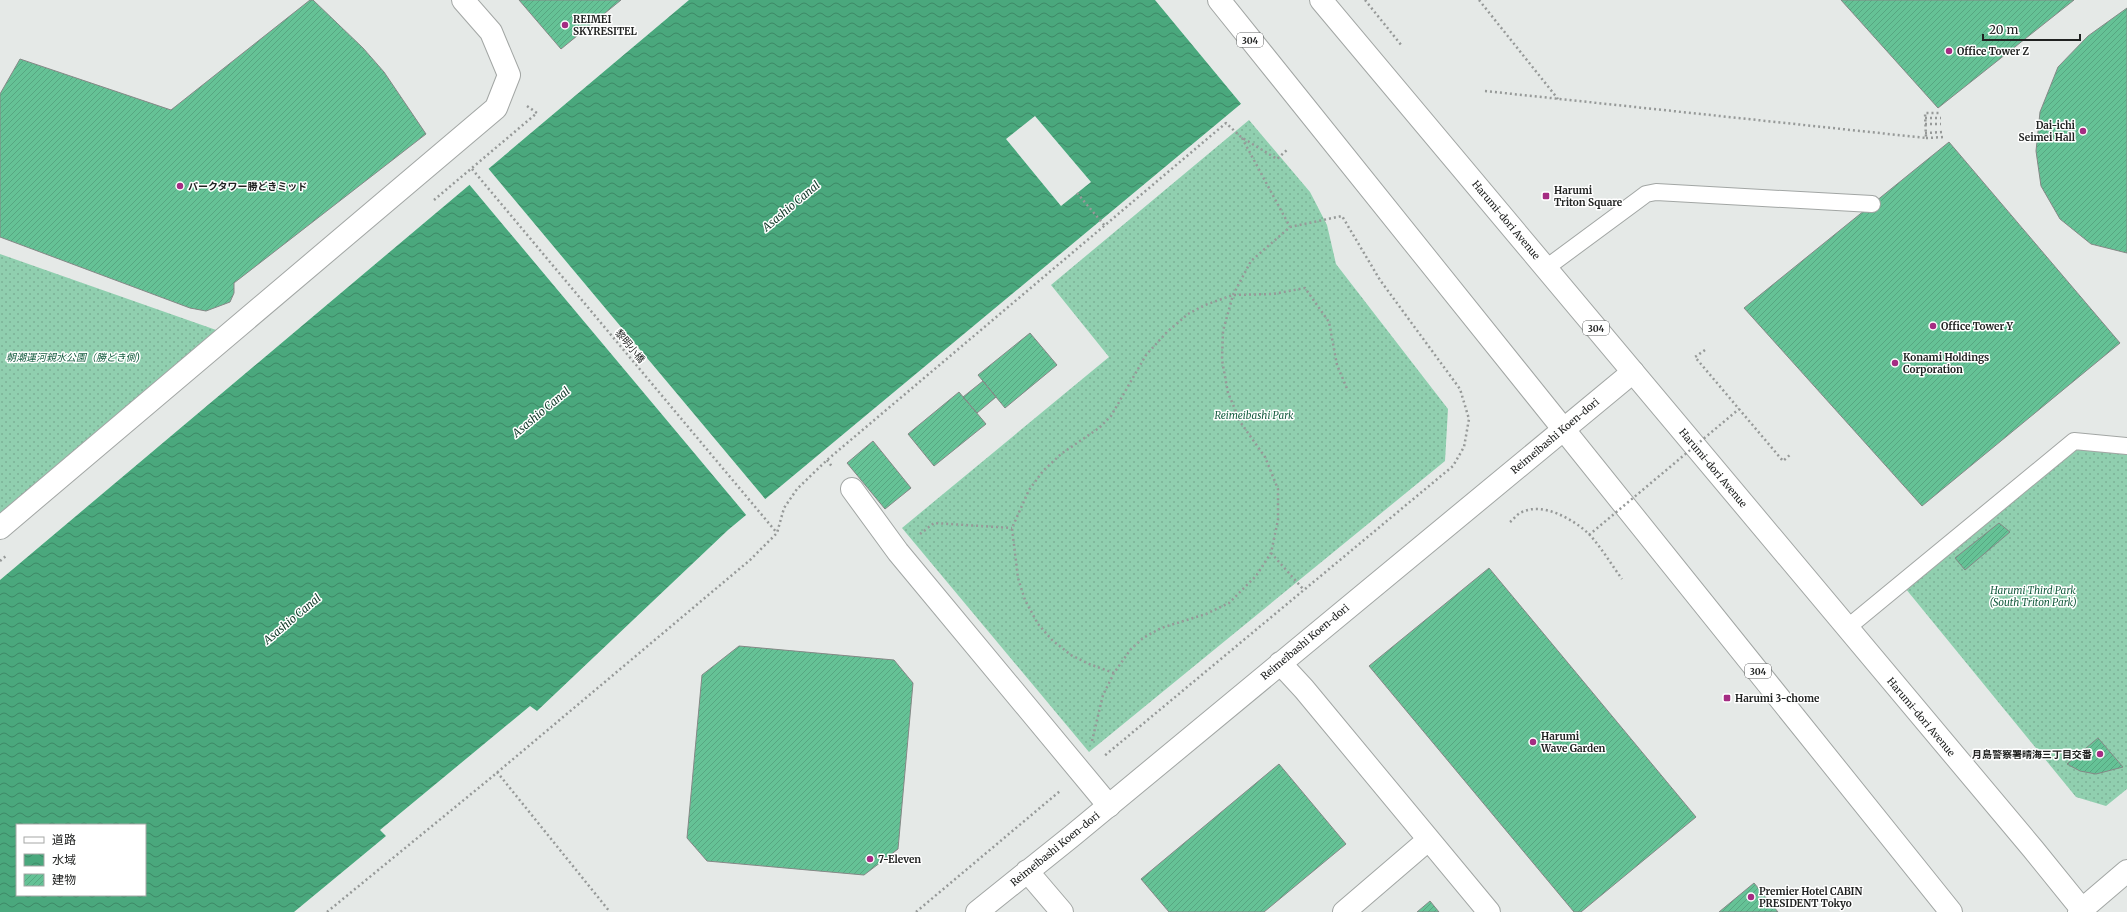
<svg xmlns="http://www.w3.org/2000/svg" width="2127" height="912" font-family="Merriweather,'Noto Sans JP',serif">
  <defs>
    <pattern id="grass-dots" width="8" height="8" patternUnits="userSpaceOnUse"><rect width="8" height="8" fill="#90cfaf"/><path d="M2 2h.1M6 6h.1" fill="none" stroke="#7cb196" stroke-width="1.8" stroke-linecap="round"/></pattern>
    <pattern id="water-waves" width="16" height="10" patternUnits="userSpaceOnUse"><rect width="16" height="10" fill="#4aa87d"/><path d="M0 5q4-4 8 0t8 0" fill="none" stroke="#3d8866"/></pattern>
    <pattern id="building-hatch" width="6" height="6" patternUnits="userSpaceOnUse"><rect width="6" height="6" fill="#65c296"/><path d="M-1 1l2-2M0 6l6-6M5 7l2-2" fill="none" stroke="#57a681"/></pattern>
  </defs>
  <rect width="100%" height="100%" fill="#e5e9e7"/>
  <path fill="url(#grass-dots)" d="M1249,120l61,72 17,33 9,39 112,145 -3,52 -356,291 -187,-224 207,-171 -58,-72z
    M0,254l219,77 -219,184z
    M2074,441l53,4v344l-21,17 -30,-9 -175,-214z"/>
  <path fill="url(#water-waves)" fill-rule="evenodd" d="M689,0h677l-638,530 -191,181 -7,-5 -150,124 6,6 -92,76h-294v-332zM17,825h128v70h-128z"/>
  <path fill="#e5e9e7" d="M1155,0h213l-126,105z
    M1035,116l56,66 -30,24 -55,-67z
    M487,167l279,333 -19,16 -279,-333z"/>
  <path fill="url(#building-hatch)" stroke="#848886" d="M310,0h3l50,48 21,24 42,62 -192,149v10l-4,9 -24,9 -16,-3 -190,-71v-143l20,-35 151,51z
    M519,0h102l-60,49z
    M1841,0h233l-136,108z
    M2127,8v245l-36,-9 -31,-25 -19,-33 -5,-35 4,-39 18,-45 30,-31z
    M1949,142l171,201 -198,163 -178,-198z
    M1030,333l27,32 -52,43 -27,-33z
    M983,381l13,16 -19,16 -14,-16z
    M959,392l27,32 -52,42 -26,-32z
    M873,441l38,47 -26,21 -38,-46z
    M1999,523l11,9 -45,38 -10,-12z
    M1489,568l207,249 -115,95h-7l-205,-246z
    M739,646l155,14 19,23 -15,166 -34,26 -157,-14 -20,-23 15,-163z
    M2098,738l25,29 -27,7 -16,-3 -13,-7z
    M1279,764l67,80 -82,68h-95l-28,-33z
    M1754,883l24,29h-59z
    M1430,901l9,11h-22z"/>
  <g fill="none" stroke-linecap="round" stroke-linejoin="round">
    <defs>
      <path id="service" d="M1546,268l92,-68 8,-6 10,-2 216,12
        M1847,628l227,-187 53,5"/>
      <path id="minor" d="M852,489l46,63 211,254
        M0,528l496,-420 13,-33 -18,-43 -28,-32"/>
      <path id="tertiary" d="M1280,663l24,26 185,223
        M1027,871l35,41
        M977,912l95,-76 561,-464
        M1344,912l84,-72"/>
      <path id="primary" d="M1219,0l732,912
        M1321,0l712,849 51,63
        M2079,912l48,-41"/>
    </defs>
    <use href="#service" stroke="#a2a6a4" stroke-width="18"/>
    <use href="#minor" stroke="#a2a6a4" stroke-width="24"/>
    <use href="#tertiary" stroke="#a2a6a4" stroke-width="24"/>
    <use href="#primary" stroke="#a2a6a4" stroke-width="24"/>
    <path stroke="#969998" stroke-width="2.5" stroke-dasharray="2 3" stroke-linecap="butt" d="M1365,0l37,46
      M1479,0l79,99
      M1485,91l441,47 -1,-25h15
      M1925,118h16
      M1925,124h16
      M1925,133l19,-1
      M1242,138l48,89
      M1926,138l19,-1
      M472,169l305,364
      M1077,193l28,33
      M434,200l103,-87 -10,-7
      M1705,350l-10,7 88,104 8,-7
      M827,460l6,8
      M1510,522c4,-3 7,-8 12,-10 21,-10 51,7 67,22 12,13 22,30 33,45
      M920,534l14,-11 78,5
      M1271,553l33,37
      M0,561l6,-5
      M1114,673l-25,-9 -18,-9 -19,-15 -14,-16 -13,-24 -7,-22 -6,-50 17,-38 14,-19 18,-17 38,-26 12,-12 35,-61 21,-23 21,-18 17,-9 28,-10 40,-1 32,-6 24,34 8,43 11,26
      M1092,741l11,-46 11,-22 17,-24 12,-11 18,-10 45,-14 23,-11 27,-27 15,-23 7,-33v-31l-13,-32 -24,-34 -13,-30 -6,-33 1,-29 10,-36 18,-34 39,-34 52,-11 38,64 80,109 9,30 -5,28 -11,19 -350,291
      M497,772l113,140
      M327,912l160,-131 263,-221 27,-27 7,-25 13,-19 30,-29 399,-337 15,14 36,22 11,-10
      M916,912l144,-121"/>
    <use href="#service" stroke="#fff" stroke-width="16"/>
    <use href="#minor" stroke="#fff" stroke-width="22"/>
    <use href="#tertiary" stroke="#fff" stroke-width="22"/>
    <use href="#primary" stroke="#fff" stroke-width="22"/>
    <path stroke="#969998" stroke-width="2.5" stroke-dasharray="2 3" stroke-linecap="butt" d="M1589,535l150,-126"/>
  </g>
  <g fill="#a52c83" stroke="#fff" stroke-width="1.5">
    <circle cx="565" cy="25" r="4"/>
    <circle cx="1949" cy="51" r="4"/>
    <circle cx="2083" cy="131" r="4"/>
    <circle cx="180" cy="186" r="4"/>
    <rect x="1542" y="192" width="8" height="8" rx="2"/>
    <circle cx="1933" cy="326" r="4"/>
    <circle cx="1895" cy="363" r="4"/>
    <rect x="1723" y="694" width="8" height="8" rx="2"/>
    <circle cx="1533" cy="742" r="4"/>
    <circle cx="2100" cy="754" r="4"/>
    <circle cx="870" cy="859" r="4"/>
    <circle cx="1751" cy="897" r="4"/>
  </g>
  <g text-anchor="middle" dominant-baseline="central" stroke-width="3" stroke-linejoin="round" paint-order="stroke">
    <g fill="#fff" stroke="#636464" stroke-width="1">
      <rect x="1237" y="33" width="26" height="14" rx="3"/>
      <rect x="1583" y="321" width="26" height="14" rx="3"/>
      <rect x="1745" y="664" width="26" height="14" rx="3"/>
    </g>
    <g font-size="9" font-weight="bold" fill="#202221">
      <text x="1250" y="40">304</text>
      <text x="1596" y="328">304</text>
      <text x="1758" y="671">304</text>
    </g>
    <g font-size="10" font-weight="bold" fill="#202221" stroke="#fff" text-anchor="start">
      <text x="573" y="19">REIMEI<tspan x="573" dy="12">SKYRESITEL</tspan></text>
      <text x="1957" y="51">Office Tower Z</text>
      <text x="2075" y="125" text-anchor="end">Dai-ichi<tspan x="2075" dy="12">Seimei Hall</tspan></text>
      <text x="188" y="186">パークタワー勝どきミッド</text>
      <text x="1554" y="190">Harumi<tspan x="1554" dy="12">Triton Square</tspan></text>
      <text x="1941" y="326">Office Tower Y</text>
      <text x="1903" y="357">Konami Holdings<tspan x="1903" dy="12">Corporation</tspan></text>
      <text x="1735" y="698">Harumi 3-chome</text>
      <text x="1541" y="736">Harumi<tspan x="1541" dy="12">Wave Garden</tspan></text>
      <text x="2092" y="754" text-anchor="end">月島警察署晴海三丁目交番</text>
      <text x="878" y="859">7-Eleven</text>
      <text x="1759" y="891">Premier Hotel CABIN<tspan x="1759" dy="12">PRESIDENT Tokyo</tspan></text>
    </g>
    <g font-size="10" fill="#202221" stroke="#fff">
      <text transform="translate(1506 220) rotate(50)">Harumi-dori Avenue</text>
      <text transform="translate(630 346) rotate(50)">黎明小橋</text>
      <text transform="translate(1555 436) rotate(-40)">Reimeibashi Koen-dori</text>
      <text transform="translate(1713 468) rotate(50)">Harumi-dori Avenue</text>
      <text transform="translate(1305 642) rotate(-40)">Reimeibashi Koen-dori</text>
      <text transform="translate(1921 717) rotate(50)">Harumi-dori Avenue</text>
      <text transform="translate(1055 849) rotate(-39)">Reimeibashi Koen-dori</text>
    </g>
    <g font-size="10" font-style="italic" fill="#165d40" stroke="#fff">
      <text x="73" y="357">朝潮運河親水公園（勝どき側)</text>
      <text x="1254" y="415">Reimeibashi Park</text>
      <text x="2033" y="590">Harumi Third Park<tspan x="2033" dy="12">(South Triton Park)</tspan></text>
    </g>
    <g font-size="11" font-style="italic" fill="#0e3726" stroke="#fff">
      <text transform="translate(791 206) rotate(-40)">Asashio Canal</text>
      <text transform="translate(541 412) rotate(-40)">Asashio Canal</text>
      <text transform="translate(292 619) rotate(-40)">Asashio Canal</text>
    </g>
  </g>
  <rect x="16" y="824" width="130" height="72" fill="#ffffff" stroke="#a6a7a6"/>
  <rect x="24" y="837" width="20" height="6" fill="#ffffff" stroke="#a6a7a6"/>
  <text x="52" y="844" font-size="12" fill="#202221">道路</text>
  <rect x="24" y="854" width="20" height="12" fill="url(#water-waves)" stroke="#a6a7a6"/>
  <text x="52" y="864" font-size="12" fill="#202221">水域</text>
  <rect x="24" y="874" width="20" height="12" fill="url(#building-hatch)" stroke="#a6a7a6"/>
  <text x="52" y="884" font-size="12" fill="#202221">建物</text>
  <path d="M1983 34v6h97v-6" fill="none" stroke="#202221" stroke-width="2"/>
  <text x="1989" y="34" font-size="12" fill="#202221" stroke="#ffffff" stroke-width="3" paint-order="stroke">20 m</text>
</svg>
